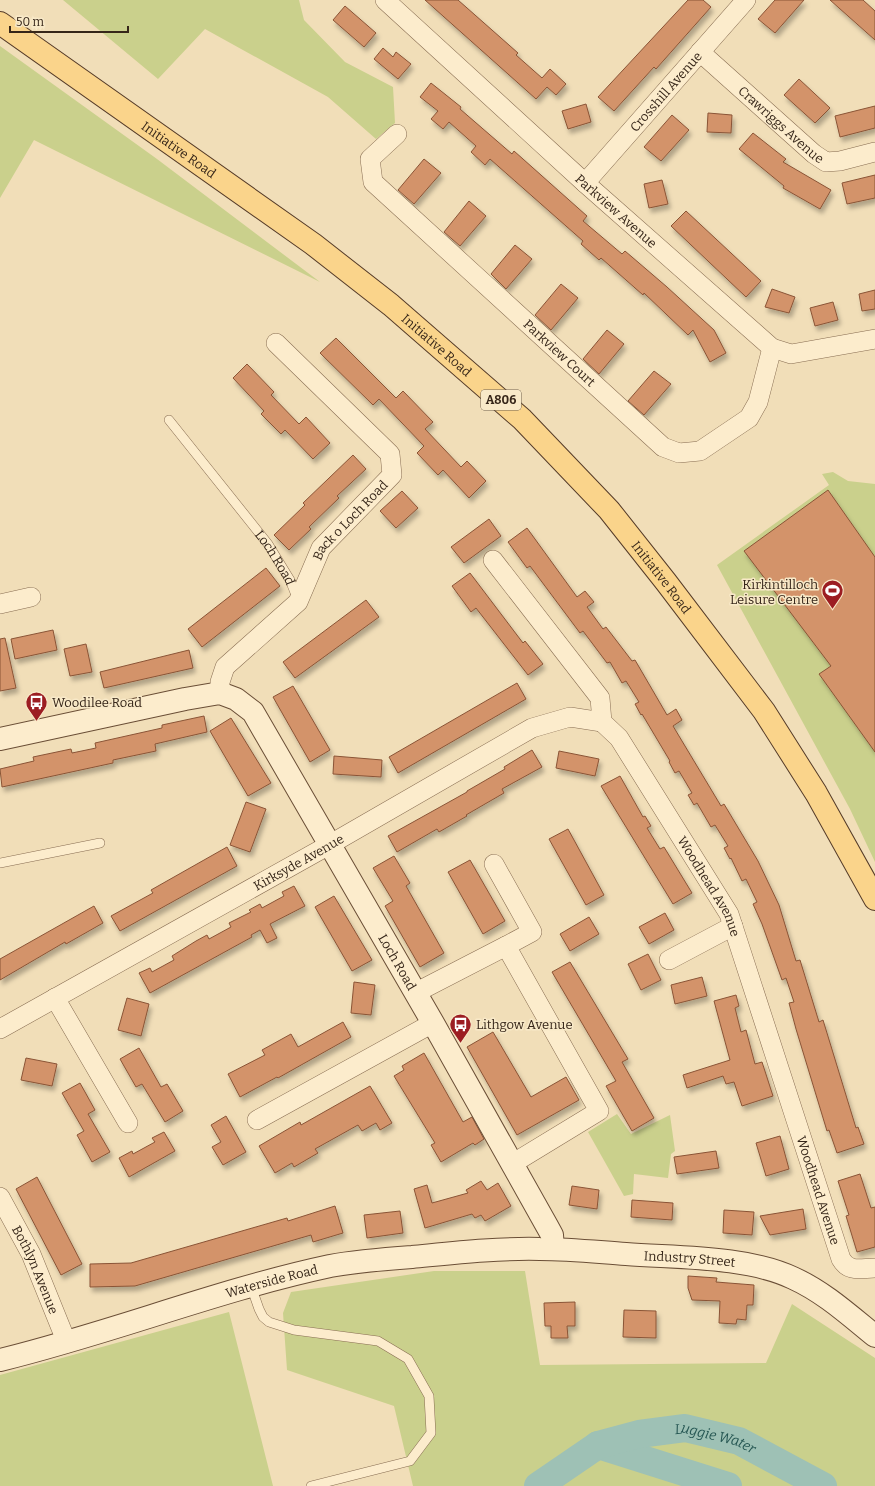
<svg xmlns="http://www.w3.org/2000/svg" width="875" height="1486" font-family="Bitter,serif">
  <defs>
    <filter id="shadow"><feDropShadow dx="2.5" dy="4.5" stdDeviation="2" flood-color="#0004"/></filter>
  </defs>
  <rect width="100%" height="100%" fill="#f1deb8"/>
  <path fill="#cad08c" d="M63,0h236l5,20 41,42 48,25 2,36 -19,16 -48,-42 -123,-68 -47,50z
    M0,46l157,113 163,123 -286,-142 -34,58z
    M833,472l15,9 27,3v378l-25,-53 -133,-244 112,-80 -7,-11z
    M617,1114l14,20 39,-19 5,36 -4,3 -3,24 -34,-4 -1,20 -9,2 -36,-64z
    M434,1271h91l15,94 226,-2 26,-59 83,54v128h-462l-19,-80 -107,-36 -4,-57 8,-21z
    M229,1312l44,174h-273v-111z"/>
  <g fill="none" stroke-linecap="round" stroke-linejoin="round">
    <g stroke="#9ec1b5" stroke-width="28">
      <path d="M598,1445l130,41"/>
      <path id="s1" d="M538,1486l60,-41 41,-11 46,-6 54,13 84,45"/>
    </g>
  </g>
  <path fill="#d3936a" stroke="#8a5436" filter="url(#shadow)" d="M425,0h33l60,53 -2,2 26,23 8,-9 16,15 -10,11 -9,-8 -11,12z
    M688,0h15l8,7 -55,62 -2,-2 -40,44 -16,-14z
    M775,0h29l-29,33 -17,-14z
    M830,0h33l12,11v29z
    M345,6l31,27 -12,14 -31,-27z
    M383,48l10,9 3,-5 15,12 -13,15 -24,-20z
    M799,79l31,29 -15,15 -31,-28z
    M431,83l30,24 -1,2 52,45 2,-3 73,65 -4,5 39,33 3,-3 42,36 47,43 12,23 -16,9 -17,-32 -5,5 -44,-42 -1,2 -42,-37 -2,2 -18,-16 2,-3 -93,-82 -5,6 -14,-13 5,-6 -27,-24 -6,7 -12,-10 7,-8 -18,-14z
    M586,104l5,18 -23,7 -6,-18z
    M875,106v22l-35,9 -5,-21z
    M708,113l24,2 -1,18 -24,-1z
    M672,115l17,15 -28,31 -17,-14z
    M753,133l33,26 -3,3 48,28 -11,19 -37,-21 1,-2 -45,-37z
    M424,159l17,14 -27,31 -16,-14z
    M875,175v23l-28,6 -5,-21z
    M662,180l6,24 -19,4 -5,-24z
    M469,201l17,15 -26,30 -16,-14z
    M686,211l75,70 -15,16 -75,-71z
    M515,245l17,14 -26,30 -15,-15z
    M561,284l17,14 -27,32 -16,-15z
    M772,289l23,8 -6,16 -24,-6z
    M875,290v19l-13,2 -3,-17z
    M833,302l5,18 -23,6 -5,-18z
    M607,330l17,14 -25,30 -16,-15z
    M336,338l60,60 7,-7 30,31 -8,7 36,38 6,-6 19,20 -17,17 -26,-28 -5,5 -21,-22 7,-7 -45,-47 -6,6 -53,-52z
    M247,364l27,28 -3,3 28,29 7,-7 24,26 -17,16 -28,-29 -4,4 -20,-20 3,-3 -31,-33z
    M654,371l17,13 -27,31 -16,-14z
    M353,455l13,14 -29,27 2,2 -30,29 2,2 -22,21 -15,-15 31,-30 -2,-2z
    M828,490l47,67v195l-56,-78 12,-8 -87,-115z
    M402,491l16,17 -22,20 -16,-17z
    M489,519l12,17 -37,27 -13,-16z
    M527,528l50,69 8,-6 9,11 -7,5 16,22 3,-2 26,34 3,-1 32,55 9,-6 6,11 -9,6 48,80 3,-2 34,57 21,44 17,56 4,-1 19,62 4,-2 33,108 2,-1 6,17 -27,9 -8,-23 -2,1 -31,-102 -7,-26 5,-1 -8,-24 -4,2 -20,-56 -9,-20 4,-2 -11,-23 -4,2 -11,-23 -1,1 -6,-11 4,-2 -13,-21 -4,2 -14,-24 -3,2 -6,-10 4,-2 -13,-22 -4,2 -6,-11 1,-1 -28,-47 -1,1 -6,-11 4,-2 -13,-21 -4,2 -12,-21 -3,1 -24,-32 -3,2 -50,-67 -3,2 -19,-26z
    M266,568l14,18 -78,61 -14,-18z
    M470,573l53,70 2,-2 18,23 -15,11 -52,-67 -5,4 -19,-26z
    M366,600l13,17 -84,61 -12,-16z
    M53,630l4,20 -42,9 -4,-20z
    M5,638l11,50 -16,3v-52z
    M86,644l6,28 -22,4 -6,-27z
    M189,650l4,18 -89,20 -4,-16z
    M517,683l9,16 -128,74 -9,-16z
    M293,686l37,64 -20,12 -37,-65z
    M204,716l3,16 -52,12 1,7 -43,9v3l-111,24 -2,-18 34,-8 -1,-4 38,-8 1,4 24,-5 -1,-5 67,-15v-3z
    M231,718l40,65 -23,13 -38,-65z
    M532,750l10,17 -40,22 2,4 -38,22 1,1 -28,16 -2,-3 -40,23 -9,-16 79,-44v-1l38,-22 -1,-2z
    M559,751l40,8 -4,17 -39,-8z
    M334,756l48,4 -1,17 -48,-3z
    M620,776l23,41 2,-1 6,10 -4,2 13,21 4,-2 28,46 -19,11 -72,-118z
    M246,802l20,7 -16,43 -20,-7z
    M568,829l36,66 -18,10 -37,-66z
    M227,847l10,19 -117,65 -9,-15 42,-23 -2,-3z
    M394,856l16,27 -4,3 38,67 -24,14 -35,-61 8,-5 -20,-33z
    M470,860l35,61 -22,13 -35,-62z
    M294,886l11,20 -35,18 7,14 -10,5 -7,-13 -9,5 1,2 -102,56 -11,-20 11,-5 2,4 22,-12 -2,-4 24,-15 11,-6 2,4 22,-12 -2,-4 22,-11 -2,-2 11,-6 2,4 22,-12 -2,-4z
    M334,896l38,64 -20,11 -37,-64z
    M94,906l9,17 -37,21 -1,-2 -65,38v-21z
    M665,913l9,17 -25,14 -10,-17z
    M589,917l10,17 -29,17 -10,-17z
    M648,954l13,26 -20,10 -13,-26z
    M570,962l58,97 -6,3 32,56 -22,13 -26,-45 10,-5 -64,-109z
    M702,977l5,19 -32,8 -4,-19z
    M354,982l21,3 -4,30 -20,-2z
    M736,995l3,11 -4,2 6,24 5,-2 9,34 7,-2 11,34 -31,10 -8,-24 -8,2 -3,-8 -36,12 -4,-13 47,-15 -16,-59z
    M127,998l22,6 -8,32 -23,-6z
    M343,1022l8,15 -73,41 -1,-1 -37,20 -12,-23 37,-19 -3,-5 29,-16 7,13z
    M493,1032l38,65 35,-20 13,23 -62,35 -50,-88z
    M139,1048l22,39 6,-3 16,27 -18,11 -23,-38 -6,3 -16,-28z
    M424,1053l39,69 9,-5 12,22 -9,6 -2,-2 -32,19 -10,-17 4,-2 -41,-67 10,-6 -2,-4z
    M26,1058l31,6 -5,22 -31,-6z
    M80,1083l15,27 -7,4 22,38 -18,10 -15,-27 7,-4 -22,-38z
    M370,1086l22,37 -12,7 -4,-7 -14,8 -4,-6 -43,24 3,4 -24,14 -2,-4 -17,10 -16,-27 41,-24 1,3z
    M226,1116l20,36 -23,13 -11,-18 9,-5 -10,-17z
    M164,1132l11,19 -46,26 -10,-19 13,-7 1,3 22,-12 -3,-4z
    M780,1136l9,33 -23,7 -10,-33z
    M716,1151l3,17 -42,6 -3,-17z
    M860,1174l11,34 4,-1v40l-18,5 -11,-36 3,-1 -11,-34z
    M37,1177l45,87 -21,11 -45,-86z
    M481,1181l6,9 11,-7 13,23 -26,15 -4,-6 -6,3 -3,-4 -47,14 -11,-39 13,-4 5,18 36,-10 -2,-3z
    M572,1186l27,4 -2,19 -28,-4z
    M632,1200l41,3 -1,17 -41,-3z
    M335,1206l8,27 -30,9 -2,-7 -176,51 -45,1v-23l41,-1 156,-45 1,3z
    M803,1209l3,20 -36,6 -10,-19z
    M724,1210l30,2 -2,23 -29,-2z
    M400,1211l3,22 -36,5 -3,-23z
    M688,1276l29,2 -1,4 38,3 -1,20h-6l-1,15 -9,-1 -1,5 -17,-1 1,-22 -28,-1 -4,-12z
    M575,1302v24h-8l1,12h-17v-12h-6l-1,-23z
    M624,1310l32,1v27l-33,-1z"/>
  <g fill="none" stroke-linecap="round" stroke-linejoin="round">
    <defs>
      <g id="lane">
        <path id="s2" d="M169,420l99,124 22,36 8,20"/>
        <path d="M0,863l100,-20"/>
        <path d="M251,1286l8,23 4,8 6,5 25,8 84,11 30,18 21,37 2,37 -21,28 -99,25"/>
      </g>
      <g id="street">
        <path id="s3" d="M385,0l200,183 187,165 19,6 84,-15"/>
        <path id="s4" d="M700,52l114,102 12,8 14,-1 35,-9"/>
        <path id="s5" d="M397,134l-27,25 3,23 290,265 16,6 21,-2 49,-33 9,-16 14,-54"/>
        <path id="s6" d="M585,183l161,-183"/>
        <path id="s7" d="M493,560l107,138 2,24 17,16 110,176 112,345c8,14 20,9 34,9"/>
        <path d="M0,604l31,-7"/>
        <path id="s8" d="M220,693v-11l5,-15 73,-65 23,-54 71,-73 -2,-21 -114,-111"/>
        <path d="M494,864l38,68 -26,14 93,165 -87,53"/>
        <path d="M669,960l64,-34"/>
        <path d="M415,993l91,-47"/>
        <path d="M55,998l73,125"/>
        <path id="s9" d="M0,1029l329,-184 203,-117 38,-11 32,5"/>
        <path d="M257,1120l176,-97"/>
        <path id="s10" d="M0,1197l31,57 36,89"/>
      </g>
      <g id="secondary">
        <path id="s11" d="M0,739l185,-40 35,-6 16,6 17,13 180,311 114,203 5,9 1,14"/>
        <path id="s12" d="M0,1360c111,-27 218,-70 330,-94 27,-5 54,-7 82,-9 42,-4 85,-9 128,-8 29,0 57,3 86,5 51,4 121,2 167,24 31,14 56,37 82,58"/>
      </g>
      <g id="primary">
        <path id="s13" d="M0,23l313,221 78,61 131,114 87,91 57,72 98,129 52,82 59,106"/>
      </g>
    </defs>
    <use href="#lane" stroke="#886d52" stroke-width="10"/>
    <use href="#street" stroke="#886d52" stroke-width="20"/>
    <use href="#secondary" stroke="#6a4e36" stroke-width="24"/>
    <use href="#primary" stroke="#553b28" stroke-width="24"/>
    <use href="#lane" stroke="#fceccc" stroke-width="9"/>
    <use href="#street" stroke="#fceccc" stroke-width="19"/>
    <use href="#secondary" stroke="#fceccc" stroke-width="22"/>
    <use href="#primary" stroke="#fad48b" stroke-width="22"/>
  </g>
  <defs>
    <symbol id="stadium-pin" viewBox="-11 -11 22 30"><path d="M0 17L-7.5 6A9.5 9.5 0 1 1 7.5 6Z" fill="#9c1d22" stroke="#f8e9c8"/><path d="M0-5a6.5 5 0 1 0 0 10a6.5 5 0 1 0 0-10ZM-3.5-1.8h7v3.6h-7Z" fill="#fff"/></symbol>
    <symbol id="bus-pin" viewBox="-11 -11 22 30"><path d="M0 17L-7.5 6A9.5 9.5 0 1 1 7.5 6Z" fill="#9c1d22" stroke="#f8e9c8"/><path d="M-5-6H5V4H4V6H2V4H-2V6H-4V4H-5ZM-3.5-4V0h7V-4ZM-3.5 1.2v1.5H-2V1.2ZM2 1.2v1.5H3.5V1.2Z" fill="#fff"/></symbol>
  </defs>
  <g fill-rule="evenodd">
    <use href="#stadium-pin" x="820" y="578" width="25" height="34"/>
    <use href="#bus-pin" x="24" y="690" width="25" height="34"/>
    <use href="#bus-pin" x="448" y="1012" width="25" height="34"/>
  </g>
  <g text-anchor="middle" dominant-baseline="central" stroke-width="3" stroke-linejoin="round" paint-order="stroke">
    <rect fill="#f8e9c8" stroke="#70604e" stroke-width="1" x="481" y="390" width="40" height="20" rx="3"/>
    <g font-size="12" font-weight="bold" fill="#362619">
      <text x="501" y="400">A806</text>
    </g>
    <g font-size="13" fill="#362619" stroke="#f8e9c8">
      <text stroke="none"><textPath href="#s6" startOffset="122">Crosshill Avenue</textPath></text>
      <text stroke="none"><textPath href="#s4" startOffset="109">Crawriggs Avenue</textPath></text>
      <text stroke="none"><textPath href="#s13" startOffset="219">Initiative Road</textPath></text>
      <text stroke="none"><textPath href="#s3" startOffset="313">Parkview Avenue</textPath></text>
      <text stroke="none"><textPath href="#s13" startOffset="543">Initiative Road</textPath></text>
      <text stroke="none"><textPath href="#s5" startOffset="313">Parkview Court</textPath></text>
      <text stroke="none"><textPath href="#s8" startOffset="223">Back o Loch Road</textPath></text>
      <text stroke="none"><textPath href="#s2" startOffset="174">Loch Road</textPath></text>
      <text stroke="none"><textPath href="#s13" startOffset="867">Initiative Road</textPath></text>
      <text stroke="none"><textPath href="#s9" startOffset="342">Kirksyde Avenue</textPath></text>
      <text stroke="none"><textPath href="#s7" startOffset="396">Woodhead Avenue</textPath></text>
      <text stroke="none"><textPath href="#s11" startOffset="552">Loch Road</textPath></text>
      <text stroke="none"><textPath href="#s7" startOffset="720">Woodhead Avenue</textPath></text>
      <text stroke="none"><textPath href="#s12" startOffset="704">Industry Street</textPath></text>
      <text stroke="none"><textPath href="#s10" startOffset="81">Bothlyn Avenue</textPath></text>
      <text stroke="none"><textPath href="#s12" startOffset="283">Waterside Road</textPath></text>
    </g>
    <g font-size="13" fill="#362619" stroke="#f8e9c8" text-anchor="start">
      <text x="818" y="584" text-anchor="end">Kirkintilloch<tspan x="818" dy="15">Leisure Centre</tspan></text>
      <text x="52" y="702">Woodilee Road</text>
      <text x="476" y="1024">Lithgow Avenue</text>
    </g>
    <g font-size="14" font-style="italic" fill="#265753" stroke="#f8e9c8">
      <text stroke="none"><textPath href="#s1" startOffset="193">Luggie Water</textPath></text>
    </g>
  </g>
  <path d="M10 26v6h118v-6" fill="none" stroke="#362619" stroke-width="2"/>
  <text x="16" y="26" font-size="12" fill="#362619" stroke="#f8e9c8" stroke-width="3" paint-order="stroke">50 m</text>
</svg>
